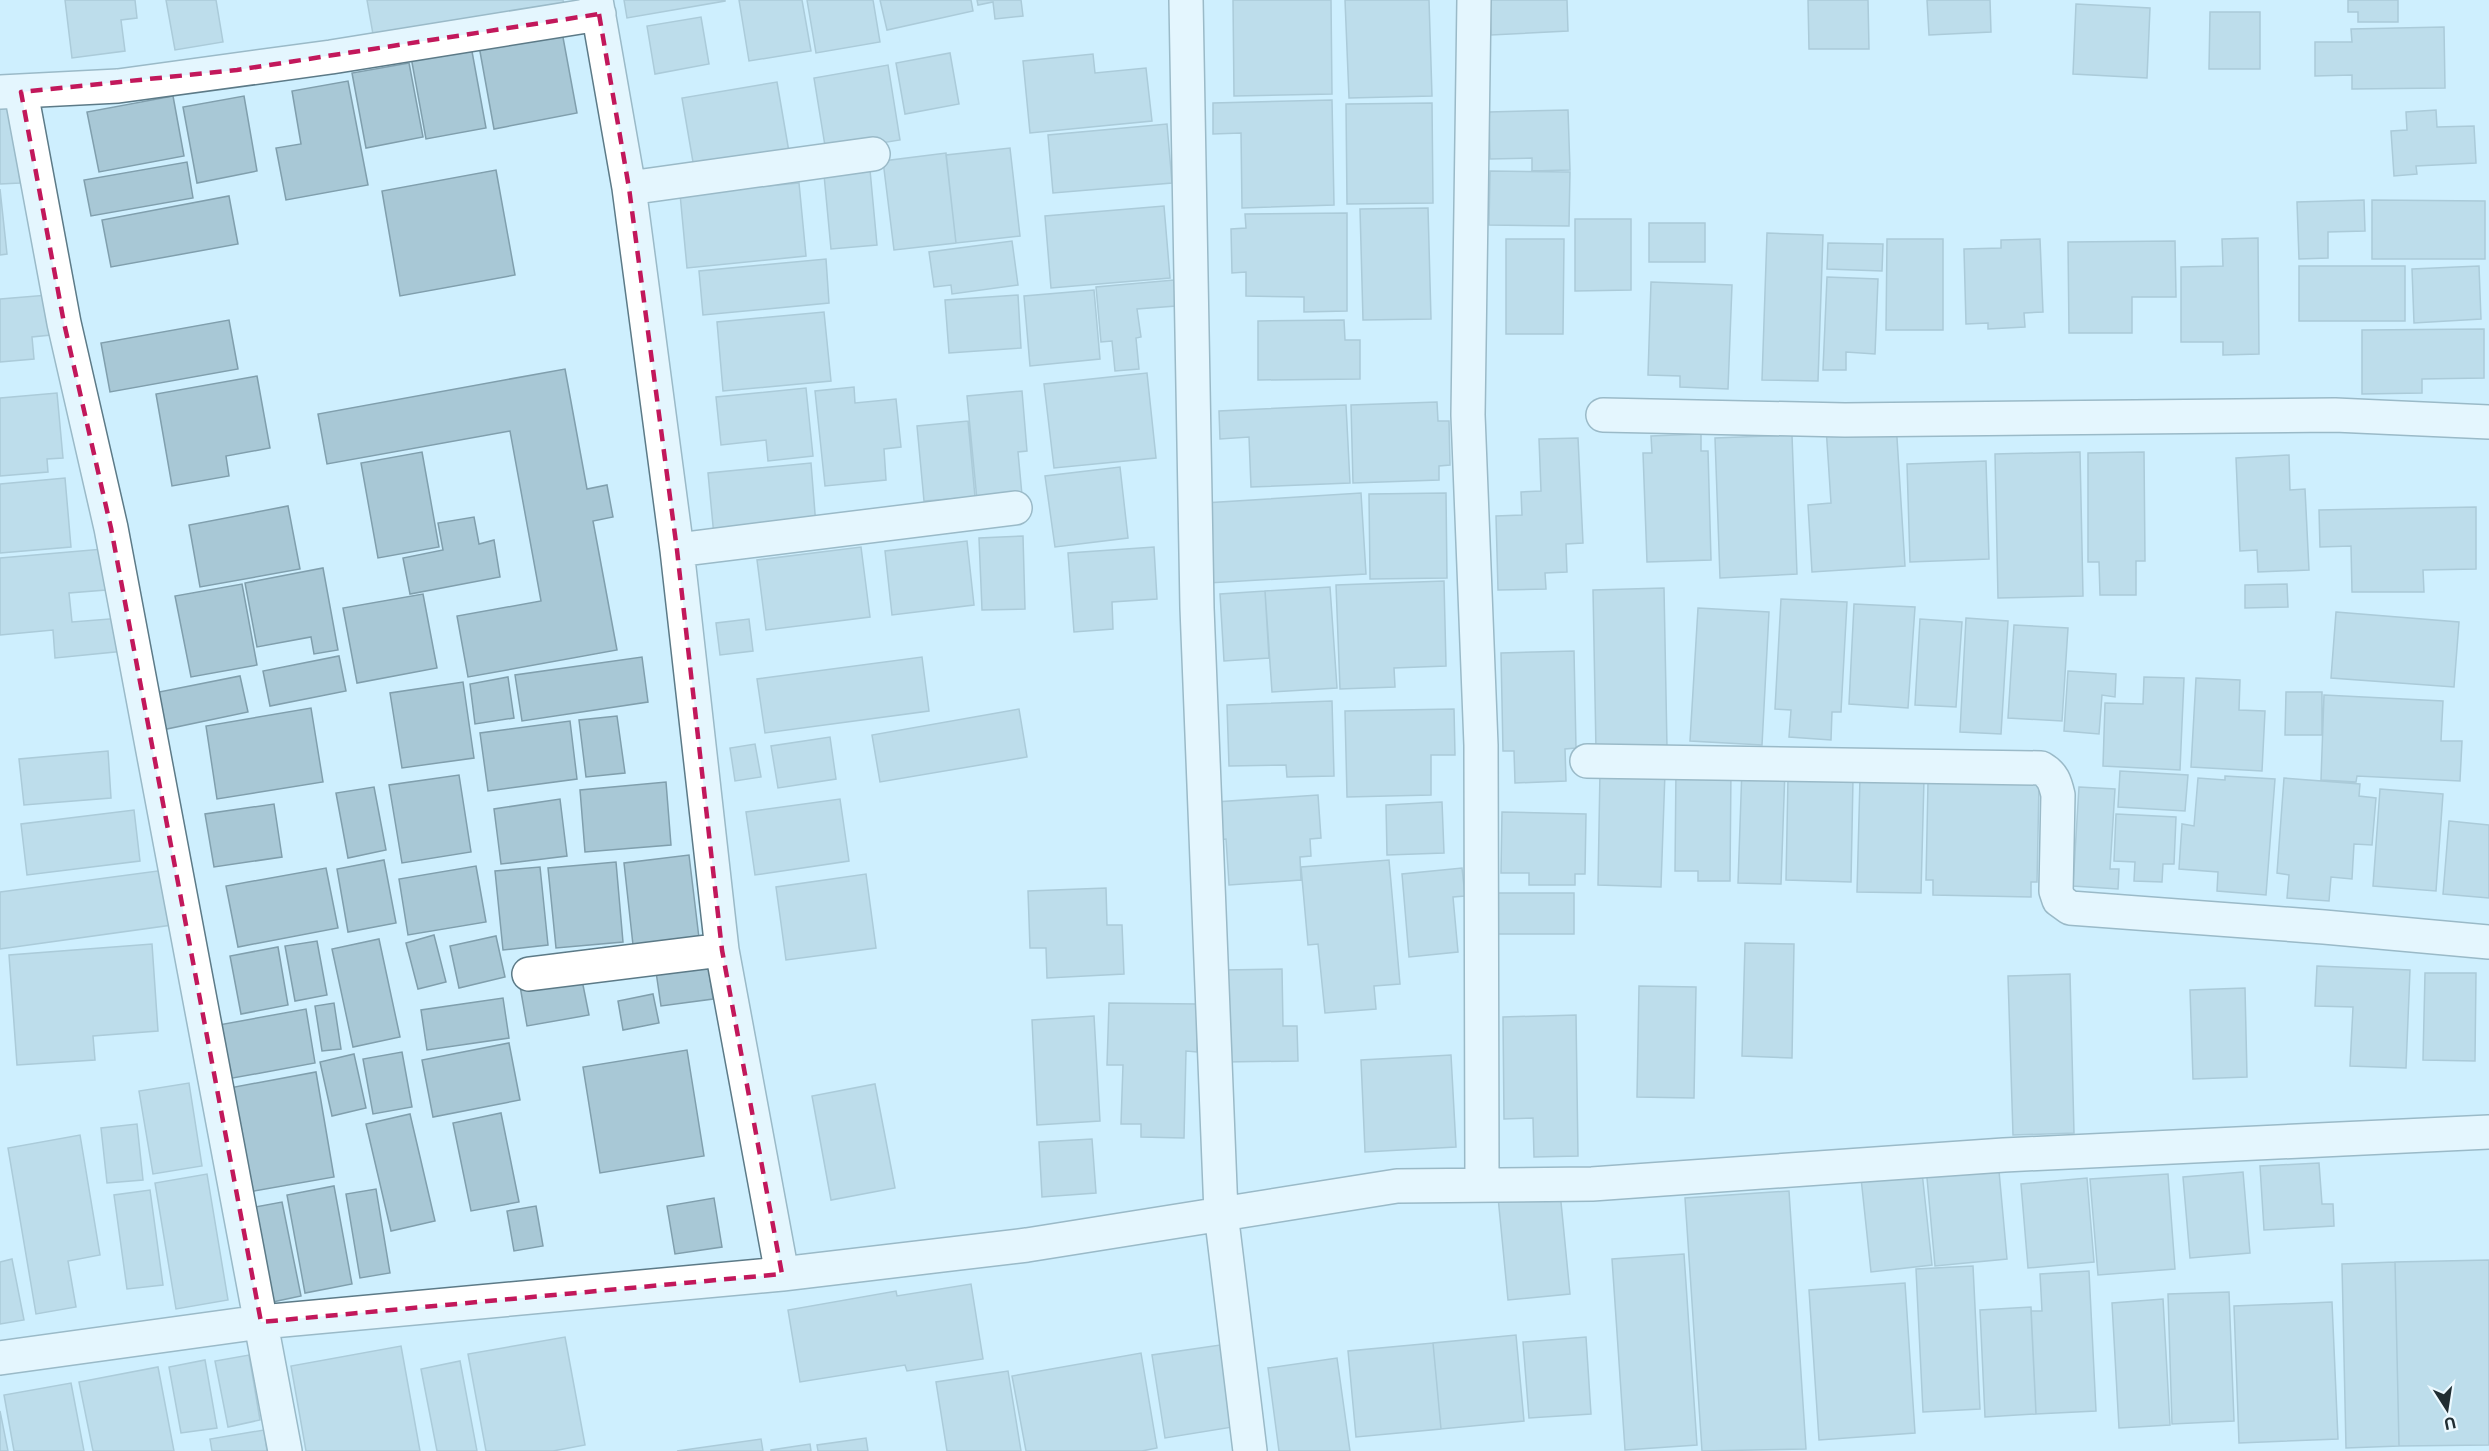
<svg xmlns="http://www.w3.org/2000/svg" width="2489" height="1451" font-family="'Noto Sans',sans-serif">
  <rect width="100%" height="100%" fill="#ceeffe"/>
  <path fill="#a8c8d6" stroke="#809fad" stroke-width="1.5" d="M65,0h70l2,18 -16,2 4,31 -53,7z
    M166,0h50l7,42 -48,8z
    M367,0h196l2,8 -191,32z
    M624,0h101v1l-98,17z
    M739,0h63l9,51 -62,10z
    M807,0h66l7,42 -64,11z
    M880,0h91l2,11 -86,19z
    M977,0h44l2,16 -28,3 -2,-17 -15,3z
    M1233,0h98l1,94 -98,2z
    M1345,0h84l3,96 -83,2z
    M1490,0h77l1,31 -77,4z
    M1808,0h60l1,49h-60z
    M1927,0h63l1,32 -62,3z
    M2348,0h50v22h-40v-10h-10z
    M2076,4l74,4 -3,70 -74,-4z
    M2210,12h50v57h-51z
    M701,17l8,47 -54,10 -8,-48z
    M2444,27l1,61 -93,1v-14l-37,1v-34h37l-1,-13z
    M562,32l15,81 -83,16 -15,-83z
    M471,46l15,82 -60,11 -15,-82z
    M950,53l9,51 -54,10 -9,-51z
    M1093,54l2,19 51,-5 6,53 -122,12 -7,-72z
    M409,63l14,74 -57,11 -14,-75z
    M888,65l12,75 -74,12 -12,-74z
    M348,81l20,104 -82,15 -10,-52 25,-4 -9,-53z
    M777,82l12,70 -95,16 -12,-70z
    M173,96l11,60 -85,16 -12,-60z
    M244,96l13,75 -60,12 -14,-76z
    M1332,100l2,105 -92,3 -1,-75 -28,1v-31z
    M13,101l7,82 -20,1v-82z
    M1432,103l1,100 -86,1 -1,-100z
    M1568,110l2,60 -38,1v-13l-42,1 -1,-47z
    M2436,110l1,17 37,-1 2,37 -60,3 1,8 -23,2 -3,-45 16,-1 -1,-18z
    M1167,124l5,59 -119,10 -5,-58z
    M1010,148l10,88 -64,7 -10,-88z
    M946,153l10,90 -62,7 -11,-89z
    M187,162l6,36 -102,18 -7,-36z
    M496,170l19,105 -115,21 -18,-105z
    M870,170l7,75 -46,4 -7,-74z
    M1490,171l80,1 -1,54 -80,-1z
    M799,183l7,73 -119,12 -7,-74z
    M0,189l7,65 -7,1z
    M229,196l9,48 -127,23 -9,-47z
    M2364,200l1,31 -37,1v26l-29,1 -2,-57z
    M2372,200l113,1v58h-113z
    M1164,206l6,72 -119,10 -6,-72z
    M1428,208l3,111 -68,1 -3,-111z
    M1347,213v98l-43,1v-15l-58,-1v-24l-14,1 -1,-44 15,-1 -1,-14z
    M1575,219h56v71l-56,1z
    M1649,223h56v39h-56z
    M1767,233l56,2 -5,146 -56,-1z
    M2258,238l1,116 -36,1v-13h-42v-75l42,-1 -1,-27z
    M1506,239h58l-1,95h-57z
    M1887,239h56v91h-57z
    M2040,239l3,73 -19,1 1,14 -37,2v-6l-22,1 -2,-75 37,-1v-8z
    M1012,241l6,44 -66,9 -1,-9 -17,2 -5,-35z
    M2175,241l1,56h-44v36h-63l-1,-91z
    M1828,243l55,1 -1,27 -55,-2z
    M826,259l3,44 -126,12 -4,-44z
    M2299,266h106v55h-106z
    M2479,266l2,53 -67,4 -2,-54z
    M1827,277l51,2 -3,75 -29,-2v18h-23z
    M1174,280l2,26 -39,3 4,28 -5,1 3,31 -24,2 -3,-30 -11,1 -5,-55z
    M1651,282l81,3 -4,104 -48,-2v-11l-32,-1z
    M1094,290l6,69 -70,7 -6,-70z
    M48,295l3,40 -19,2 2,22 -34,3v-63z
    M1018,295l3,53 -72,5 -4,-53z
    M824,312l7,69 -108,10 -6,-69z
    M229,320l9,49 -128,23 -9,-49z
    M1344,320l1,20h15v39l-102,1v-59z
    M2484,329v49l-62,1v14l-60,1v-64z
    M565,369l22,120 20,-4 6,32 -20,4 24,129 -149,27 -11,-61 84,-15 -31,-170 -183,33 -9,-50z
    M1147,373l9,85 -102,10 -10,-84z
    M257,376l13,72 -44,8 3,20 -57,10 -16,-92z
    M854,387l1,16 41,-4 5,48 -17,2 2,31 -61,6 -10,-95z
    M806,388l7,68 -45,5 -2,-21 -45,5 -5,-48z
    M1022,391l5,60 -9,1 4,43 -45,5 -10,-104z
    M57,393l6,65 -16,1 1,13 -48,4v-78z
    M1437,402l1,19h11l1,44 -11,1v14l-86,3 -2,-78z
    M1346,405l4,78 -99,4 -2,-50 -29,2 -1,-28z
    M968,421l7,76 -51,4 -7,-75z
    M1896,422l9,144 -93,6 -4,-67 23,-2 -5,-76z
    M1701,434v17h7l3,109 -64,2 -4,-109h9l-1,-17z
    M1792,435l5,139 -77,4 -5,-140z
    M1578,438l5,105 -17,1 1,28 -22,1 1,16 -48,1 -2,-74 26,-1 -1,-23 20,-1 -2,-52z
    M422,452l17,95 -61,11 -17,-95z
    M2080,452l3,144 -85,2 -3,-144z
    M2144,452l1,109h-9v34h-36l-1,-33h-11v-109z
    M2289,455l1,35 15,-1 4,81 -51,2 -1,-22 -17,1 -4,-93z
    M1986,461l3,98 -79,3 -3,-98z
    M811,463l5,63 -102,10 -6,-63z
    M1120,467l8,71 -73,9 -10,-71z
    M65,478l6,69 -71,6v-69z
    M1361,493l5,81 -158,9 -4,-80z
    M1446,493l1,85 -77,1 -1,-85z
    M288,506l12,63 -100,18 -11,-62z
    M2476,507v62l-53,1 1,22h-72l-1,-46 -31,1 -1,-37z
    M474,517l5,27 15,-4 6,37 -90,17 -7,-36 40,-8 -5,-27z
    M1023,536l2,73 -43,1 -3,-72z
    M967,541l7,64 -82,10 -7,-64z
    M861,547l9,70 -104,13 -9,-70z
    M1154,547l3,52 -45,3 1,27 -39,3 -6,-79z
    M103,549l3,41 -37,3 3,29 50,-4 3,33 -70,7 -2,-28 -53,5v-77z
    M323,568l15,82 -24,4 -3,-17 -54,10 -12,-64z
    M1444,581l2,85 -52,2 1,19 -55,2 -4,-104z
    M242,584l15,81 -66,12 -16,-81z
    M2287,584l1,23 -43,1v-23z
    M1330,587l7,101 -65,4 -7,-101z
    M1664,588l3,160 -71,2 -3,-160z
    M1265,591l4,67 -45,3 -4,-67z
    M423,594l14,74 -80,15 -14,-75z
    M1781,599l66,3 -6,110h-9l-1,28 -42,-3 2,-27 -16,-1z
    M1854,604l61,3 -7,101 -59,-4z
    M1698,608l71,4 -7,133 -72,-4z
    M2336,612l123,10 -5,65 -123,-9z
    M1966,618l42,3 -7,113 -41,-2z
    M749,619l4,32 -33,4 -4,-32z
    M1920,619l42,3 -6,85 -41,-2z
    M2014,625l54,3 -6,93 -54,-3z
    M1574,651l2,97 -11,1 1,32 -51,2 -1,-32h-11l-2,-98z
    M339,656l7,35 -76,15 -7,-35z
    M642,657l6,45 -126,19 -7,-46z
    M922,657l7,54 -164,22 -8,-54z
    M2068,671l48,3 -1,23 -13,-2 -3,39 -35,-3z
    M240,676l8,36 -86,18 -8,-37z
    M508,677l6,41 -39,6 -5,-40z
    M2144,677l40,1 -4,92 -77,-4 2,-63 38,1z
    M2196,678l44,2 -1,30 26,1 -3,60 -71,-4z
    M463,682l11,76 -72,10 -12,-75z
    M2286,692h36v43h-37z
    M2324,695l119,6 -2,40h21l-2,40 -103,-5 -1,6 -35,-2z
    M1332,701l2,75 -47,1 -1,-12 -57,1 -2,-61z
    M311,708l12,74 -106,17 -11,-73z
    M1019,709l8,48 -147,25 -8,-47z
    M1454,709l1,46h-24v40l-84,2 -2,-86z
    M617,716l8,57 -39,4 -7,-57z
    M570,721l7,58 -89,12 -8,-58z
    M830,737l6,42 -58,9 -7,-42z
    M755,744l6,33 -26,4 -5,-33z
    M108,751l3,47 -87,7 -5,-46z
    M1676,768h55l-1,113h-32v-10h-23z
    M1742,768l43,1 -4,115 -43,-1z
    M1600,771l65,1 -4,115 -63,-2z
    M2120,771l68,4 -3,36 -67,-4z
    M459,775l12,77 -69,11 -13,-78z
    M2225,776l50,3 -9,116 -49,-4 1,-19 -39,-3 3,-45 12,2 4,-48 27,2z
    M1788,778l65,1 -2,103 -65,-2z
    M1860,778l64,1 -3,114 -64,-1z
    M2284,778l76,6 -1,12 17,2 -4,47 -18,-1 -2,35 -21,-2 -2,24 -42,-3 2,-23 -12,-2z
    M666,782l5,63 -86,7 -5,-62z
    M1928,782l111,2 -2,98h-6v15l-98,-2v-15h-7z
    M374,787l12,63 -38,8 -12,-65z
    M2079,787l36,2 -5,80h9l-1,20 -45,-3z
    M2380,789l63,5 -7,97 -63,-5z
    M1318,795l3,43 -11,1 1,17 -11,1 1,23 -72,5 -3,-46 -8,1 -3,-38z
    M560,799l7,57 -66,8 -7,-55z
    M840,799l9,62 -94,14 -9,-63z
    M1442,802l2,51 -57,2 -1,-50z
    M274,804l8,53 -68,10 -9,-53z
    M134,810l6,51 -113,14 -6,-51z
    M1502,812l84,2 -1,60h-10v11h-46v-12h-28z
    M2116,814l60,3 -2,47h-11l-1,18 -28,-1 1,-19 -21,-1z
    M2449,821l40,4v73l-46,-4z
    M689,855l10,83 -66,7 -9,-82z
    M384,860l12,63 -48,9 -11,-63z
    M1389,860l11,124 -26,2 2,23 -51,4 -7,-69 -10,1 -7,-78z
    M616,862l7,80 -67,6 -8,-80z
    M476,866l10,56 -78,13 -9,-56z
    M540,867l8,78 -45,5 -8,-79z
    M326,868l12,60 -100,19 -12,-61z
    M1462,868l3,28 -12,1 5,55 -49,5 -7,-83z
    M165,870l7,55 -172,24v-57z
    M866,874l10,74 -90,12 -10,-73z
    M1106,888l1,37h15l2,49 -77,4 -1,-30h-16l-2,-57z
    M1496,893h78v41h-78z
    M434,935l12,47 -28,7 -12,-46z
    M496,936l9,41 -46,11 -9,-42z
    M379,939l21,98 -47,10 -21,-98z
    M317,941l10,54 -32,6 -10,-55z
    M1745,943l49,1 -2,114 -50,-2z
    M152,944l6,87 -65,5 2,24 -78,5 -8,-110z
    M278,947l10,58 -47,9 -11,-58z
    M707,957l6,42 -52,7 -6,-41z
    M2317,966l93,4 -4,98 -56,-2 3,-59 -38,-1z
    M1282,969l1,57h14l1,35 -73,1 -3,-92z
    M2425,973h51l-1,88 -52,-1z
    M2070,974l4,159 -61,2 -5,-159z
    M581,975l8,40 -62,11 -7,-40z
    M1639,986l57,1 -2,111 -57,-1z
    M2245,988l2,89 -54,2 -3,-89z
    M653,994l6,29 -36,7 -5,-29z
    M503,998l6,40 -82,12 -6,-40z
    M334,1003l7,46 -19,2 -7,-45z
    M1109,1003l89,1 -1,48 -11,-1 -2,87 -43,-1v-13h-20l2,-59h-16z
    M306,1009l9,54 -93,17 -9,-54z
    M1576,1015l2,141 -44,1 -1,-39 -29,1 -1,-102z
    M1094,1016l6,105 -63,4 -5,-105z
    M509,1043l11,57 -87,17 -11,-57z
    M687,1050l17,106 -104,17 -17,-106z
    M402,1052l10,55 -39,7 -10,-55z
    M354,1054l12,54 -34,8 -12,-54z
    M1451,1055l5,92 -91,5 -4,-92z
    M316,1072l18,105 -91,16 -19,-104z
    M189,1083l13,83 -49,8 -14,-83z
    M875,1084l20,104 -64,12 -19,-104z
    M501,1113l18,89 -48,9 -18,-88z
    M410,1114l25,107 -44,10 -25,-107z
    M137,1124l6,56 -36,3 -6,-55z
    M80,1135l20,120 -32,6 8,46 -40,7 -28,-166z
    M1092,1139l4,54 -54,4 -3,-55z
    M1998,1160l9,99 -72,7 -9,-99z
    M2319,1163l3,41h11l1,22 -70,4 -4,-64z
    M1922,1172l10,93 -61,7 -10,-94z
    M2243,1172l7,81 -60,5 -7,-81z
    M207,1174l21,126 -52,9 -21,-126z
    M2168,1174l7,95 -77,6 -8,-96z
    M2087,1178l7,84 -66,6 -7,-84z
    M334,1186l18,98 -47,9 -18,-98z
    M376,1189l14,84 -30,5 -14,-84z
    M150,1190l13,95 -36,4 -13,-94z
    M1789,1191l17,258 -104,2 -17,-253z
    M1560,1192l10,102 -62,6 -10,-103z
    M714,1198l8,49 -47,7 -8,-48z
    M282,1202l19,94 -38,8 -19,-95z
    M536,1206l7,40 -29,5 -7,-40z
    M1684,1254l13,191 -72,5 -13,-191z
    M12,1259l12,61 -24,4v-62z
    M2489,1260v185l-90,1 -4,-184z
    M2395,1262l4,184 -53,2 -4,-184z
    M1973,1266l7,143 -57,3 -7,-143z
    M2089,1271l7,140 -60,3 -5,-103h11l-2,-37z
    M1905,1283l10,150 -96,7 -10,-150z
    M971,1284l12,75 -76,12 -2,-6 -105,17 -12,-72 108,-19 1,5z
    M2229,1292l5,129 -62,3 -4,-130z
    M2163,1299l7,126 -51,3 -7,-125z
    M2332,1302l6,137 -99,4 -5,-137z
    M2031,1307l5,107 -51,3 -5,-107z
    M1516,1335l8,86 -83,8 -8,-86z
    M565,1337l20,108 -32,6h-67l-18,-97z
    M1586,1337l5,77 -62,4 -6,-76z
    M1433,1343l8,86 -85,8 -8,-86z
    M1227,1344l12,82 -74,12 -13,-83z
    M401,1346l19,105h-114l-15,-85z
    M1141,1353l16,95 -15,3h-116l-14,-75z
    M249,1355l11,65 -32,7 -13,-66z
    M1337,1358l13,93h-71l-11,-83z
    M205,1360l12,68 -36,5 -12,-66z
    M460,1361l17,90h-40l-16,-82z
    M158,1367l16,84h-81l-14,-69z
    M1008,1371l13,80h-74l-11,-69z
    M71,1383l13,68h-70l-10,-56z
    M0,1411l8,40h-8z
    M264,1430l3,21h-55l-2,-12z
    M866,1438l2,13h-50l-1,-6z
    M761,1439l2,12h-86z
    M810,1444l1,7h-40v-1z"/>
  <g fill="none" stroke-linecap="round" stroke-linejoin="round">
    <defs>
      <path id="minor" d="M596,0l33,188 48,362 45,400 60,324
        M1186,0l11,608 24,605 29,238
        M1474,0l-6,415 13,330 1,440
        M0,92l118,-6 213,-29 268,-43
        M21,92l43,231 47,205 174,923
        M629,188l244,-34
        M1603,415l242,5 490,-5 154,7
        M677,550l338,-42
        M1587,761l454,7c12,7 14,14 17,27l-2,96 3,9 11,8 254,19 165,15
        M529,974l193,-24
        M0,1358l261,-36 521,-48 245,-29 370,-59 195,-2 412,-29 485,-23"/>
    </defs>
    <use href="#minor" stroke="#5c7a87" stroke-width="36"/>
    <use href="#minor" stroke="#fff" stroke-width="33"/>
  </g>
  <path d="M0 0H2489V1451H0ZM599,14l30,174 48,362 45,400 60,324 -521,48 -150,-794 -47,-205 -43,-231 216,-22z" fill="#ceeffe" fill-opacity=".55" fill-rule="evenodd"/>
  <path fill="none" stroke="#c2185b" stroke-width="4.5" stroke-dasharray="12 8" stroke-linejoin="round" d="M599,14l30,174 48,362 45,400 60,324 -521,48 -150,-794 -47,-205 -43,-231 216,-22z"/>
  <g transform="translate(2447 1409) rotate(168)" stroke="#ecf9ff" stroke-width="4.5" paint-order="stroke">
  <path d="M0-4.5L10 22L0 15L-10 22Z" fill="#202d32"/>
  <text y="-9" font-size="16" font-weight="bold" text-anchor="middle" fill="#202d32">U</text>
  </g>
</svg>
